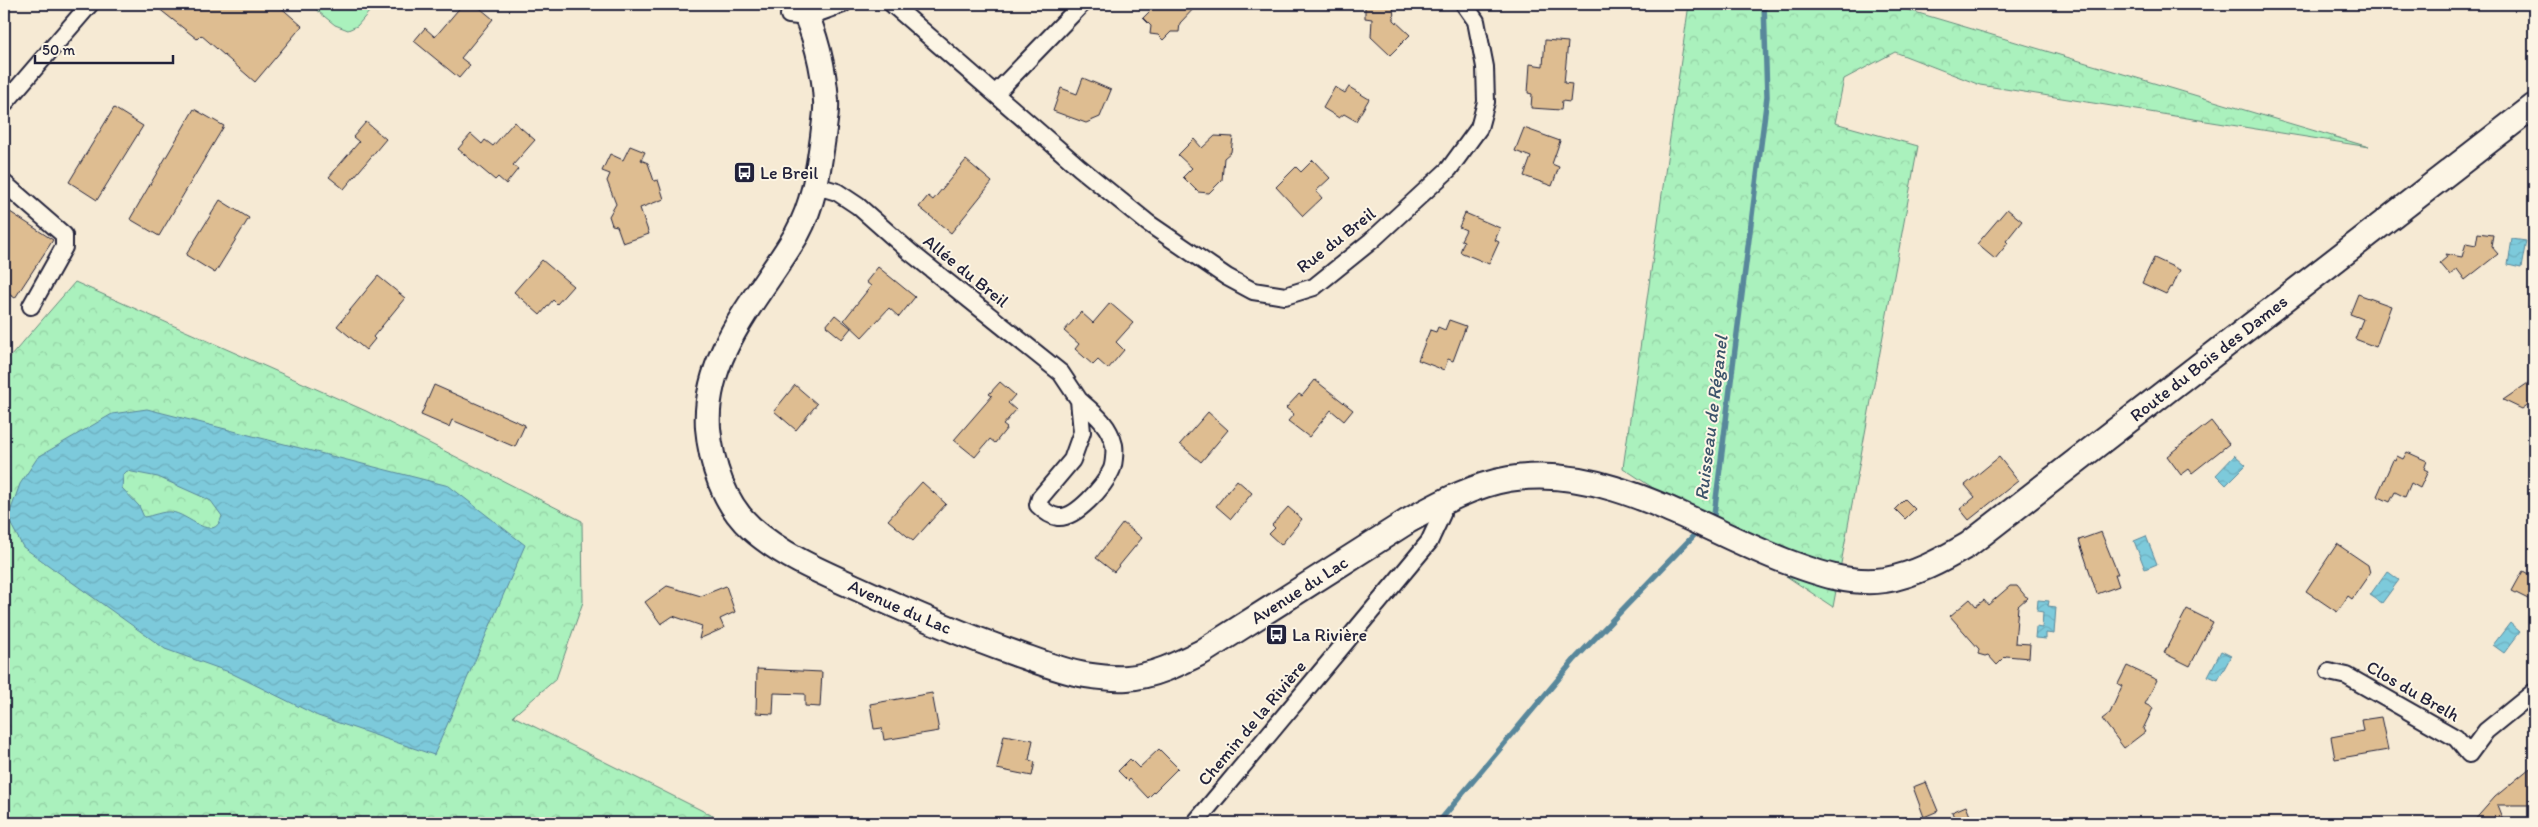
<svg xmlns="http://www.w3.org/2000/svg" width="2538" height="827" font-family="Itim,sans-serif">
  <defs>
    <pattern id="forest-crowns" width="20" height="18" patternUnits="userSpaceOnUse" patternTransform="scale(1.25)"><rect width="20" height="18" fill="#aaf1bd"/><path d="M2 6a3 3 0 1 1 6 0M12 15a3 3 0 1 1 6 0" fill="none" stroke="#92cea3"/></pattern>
    <pattern id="water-waves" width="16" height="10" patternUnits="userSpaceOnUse" patternTransform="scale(1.25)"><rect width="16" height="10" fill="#7dcadb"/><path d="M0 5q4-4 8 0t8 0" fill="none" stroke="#6cadbd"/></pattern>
  </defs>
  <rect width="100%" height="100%" fill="#f6ead4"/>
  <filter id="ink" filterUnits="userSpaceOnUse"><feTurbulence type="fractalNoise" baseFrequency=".02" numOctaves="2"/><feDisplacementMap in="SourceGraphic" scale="10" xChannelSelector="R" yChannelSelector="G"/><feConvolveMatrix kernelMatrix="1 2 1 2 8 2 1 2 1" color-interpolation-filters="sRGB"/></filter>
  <g filter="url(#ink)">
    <path fill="url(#forest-crowns)" stroke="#668a7c" d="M1689,4h199l481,143 -389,-62 -85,-33 -51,27 -9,44 83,23 -85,461 -210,-139z
      M75,282l291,129 216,110 1,81 -27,77 -43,37 214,107h-723v-459z"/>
    <path fill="#aaf1bd" stroke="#668a7c" d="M309,4h67l-19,22 -9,4 -13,-5z"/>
    <path fill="url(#water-waves)" stroke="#59879b" fill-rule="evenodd" d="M2512,239l14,2 -5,27 -13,-3z
      M147,409l302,77 76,59 -91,210 -116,-39 -89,-44 -64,-23 -142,-102 -17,-32 4,-3 10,-28 18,-27 74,-43zM127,471l31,6 47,21 6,3 11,15c-8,29 -34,-3 -51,-4 -8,-1 -19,4 -27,5l-5,-11 -17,-18 1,-13z
      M2235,455l11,10 -20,20 -10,-10z
      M2146,536l11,28 -12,5 -11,-28z
      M2387,571l12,9 -17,23 -12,-8z
      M2038,600l11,1 -1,5 8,1 -2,27 -8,-1v6l-11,-1 1,-11 6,1 1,-16 -6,-1z
      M2510,623l10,9 -16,21 -11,-8z
      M2221,651l10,5 -13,24 -10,-4z"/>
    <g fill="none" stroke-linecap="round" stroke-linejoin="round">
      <path stroke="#59879b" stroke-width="5.5" d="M1708,521l6,-6 53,-418 -3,-93
        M1438,823l137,-164 125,-130"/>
    </g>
    <path fill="#debd91" stroke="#22223b" d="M153,4h33l8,6 5,-6h78l25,22 -47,56 -54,-47 -4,4z
      M463,4h12l18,15 -32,39 9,7 -11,13 -45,-37 11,-13 10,9z
      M1157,4h41l-18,19 -1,9h-8l-8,8 -5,-5 -8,-1 1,-8 -8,-8z
      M1365,4h28l1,16 16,15 -20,20 -19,-18 1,-18 -7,-1z
      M1545,40l23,2 -4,41 8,1 -2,18 -8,-1 -1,9 -30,-2 1,-14 -4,-1 2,-29 13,2z
      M1083,78l28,12 -11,27 -14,6 -33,-12 8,-23 16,6z
      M1335,87l10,6 4,-6 20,12 -13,22 -12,-7 -5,4 -16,-10z
      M114,108l29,18 -46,74 -28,-18z
      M194,109l30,17 -65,110 -29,-17z
      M366,122l20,17 -42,50 -15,-12 30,-35 -6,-5z
      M514,122l21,18 -22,25 5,4 -12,15 -8,-7 -3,3 -37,-31 13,-15 11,10 3,-4 8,6z
      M1524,128l36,13 -8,23 7,3 -7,19 -28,-10 7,-19 -16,-6z
      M1215,136l18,1 -2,15 -7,6 -2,22 -13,13 -11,-1 -15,-15 9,-9 -14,-13 16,-16 8,9z
      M630,146l15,6 -4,8 7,3 6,18 4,-1 6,19 -24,9 9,26 -26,9 -6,-17 -5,-1 -3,-9 7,-12 -9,-23 3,-7 -8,-3 8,-17 13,6z
      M966,160l26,22 -41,51 -32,-26 9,-11 5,4z
      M1313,160l17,18 -14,13 6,7 -19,18 -27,-29 20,-20 5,5z
      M220,200l29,18 -34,55 -29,-18z
      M4,208l49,32 -38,58 -11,-7z
      M2007,209l15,12 -16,20 2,2 -13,16 -18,-15z
      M1465,213l35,15 -5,12 4,2 -10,22 -29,-12 4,-11 -3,-1 5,-10 -7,-3z
      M2478,233l15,2 -2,11 7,8 -33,26 -8,-11 -7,6 -10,-12 7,-6 -2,-3 17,3 4,-14 10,2z
      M2154,258l26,12 -8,18 -2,-1 -4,7 -24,-11z
      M542,260l31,26 -16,18 -4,-4 -13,15 -26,-23z
      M878,267l37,30 -16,20 -10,-9 -27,29 -18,-17 27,-34 -5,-4z
      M378,276l27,22 -32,39 2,2 -9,11 -29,-24z
      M2358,294l33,12 -15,41 -21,-8 8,-20 -13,-5z
      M1110,303l23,20 -17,19 8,8 -16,19 -10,-9 -5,5 -18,-16 4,-5 -15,-13 17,-19 12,11z
      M835,315l16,13 -9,11 -16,-13z
      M1449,320l17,6 -13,35 -5,-2 -4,11 -26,-10 12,-30 6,2 2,-5 7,3z
      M2534,379v21l-12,9 -19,-9z
      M1315,380l38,30 -9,11 -13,-11 -22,27 -21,-16 6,-7 -8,-6 13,-14 3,2z
      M1000,382l15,13 -7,8 8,7 -13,15 4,3 -12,15 -5,-4 -15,18 -21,-17 38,-44 -3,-2z
      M434,385l91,40 -10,22 -63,-27 -3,7 -28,-12z
      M795,385l22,19 -21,26 -22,-19z
      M1208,412l20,18 -27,32 -21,-18z
      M2211,421l18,23 -37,29 -3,-4 -8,6 -14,-19z
      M2407,452l20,9 -3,8 4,2 -8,17 -9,-5 -6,14 -10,-5 -5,10 -13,-6 16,-36 2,1 2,-5 6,3z
      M1999,457l19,24 -49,39 -9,-11 15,-12 -10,-12z
      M1237,480l15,13 -21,26 -15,-13z
      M922,482l24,22 -33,37 -25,-21z
      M1905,499l10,10 -10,10 -10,-10z
      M1288,507l14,12 -21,26 -12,-11 6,-6 -3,-3z
      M1123,523l19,15 -28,34 -18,-14z
      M2101,532l17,42h-3l4,12 -22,8 -18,-54z
      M2337,544l31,21 2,8 -18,26 -4,-3 -11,16 -31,-21z
      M2523,571l11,6v25l-22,-11z
      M667,586l34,10 25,-10 9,26 -15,7 4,9 -25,11 3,-13 -29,-10 -12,8 -16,-22z
      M2010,586h7l10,12 -9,8 -3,37 15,1 -1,14 -23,-2 -9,9 -9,-10 -3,1 -7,-2 1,-5 -29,-33 20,-17 6,7 8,-6 4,5z
      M2187,609l26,13 -23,44 -26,-13z
      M2127,666l30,14 -12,24 8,4 -10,21 2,3 -21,16 -22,-29 8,-6 12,-27 -4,-2z
      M757,669l65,3 -2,35 -15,-1v-12l-31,-1 -1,21 -17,-1z
      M932,693l7,38 -55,9 -2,-12 -8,1 -4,-25z
      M2381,717l7,33 -53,9 -4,-22 32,-6 -2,-11z
      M1004,735l29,5 -4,20 6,2 -3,14 -35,-7z
      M1159,749l19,19 -30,30 -18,-19 -2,2 -10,-10 12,-12 9,9z
      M2530,768v37h-33l7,18h-32l23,-26z
      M1926,782l12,29 -14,6 -11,-30z
      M1966,806l7,17h-17l-4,-11z"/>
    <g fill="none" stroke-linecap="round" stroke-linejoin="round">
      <defs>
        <path id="street" d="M796,4l-7,11 18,2 36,-13
          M892,4l188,164 68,55 79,54 26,14 32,5 29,-9 57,-46 78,-72 30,-41 7,-26 -1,-35 -9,-46 -12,-17
          M996,93l86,-89
          M4,104l86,-100
          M4,183l60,52v12l-33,59
          M817,186l20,6 21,14 52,46 151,121 18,27 3,32 -10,28 -32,38 -2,7c5,5 12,11 20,12 18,2 46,-31 53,-46 3,-5 4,-20 3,-26 -5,-21 -20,-32 -35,-45
          M2329,672l18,4 109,62 13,16 17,-23 48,-39
          M1195,823l234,-281 13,-28 -2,-10"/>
        <g id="secondary">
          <path id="s1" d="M801,4c14,28 23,64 25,97 1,11 -2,25 -3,36 -5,35 -9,66 -26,97 -35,60 -94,118 -89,194 3,35 16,76 43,100 30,27 70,44 106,60 52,24 103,46 157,65 23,8 47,18 71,22 13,2 28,4 42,3 27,-2 51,-14 75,-26l206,-131c31,-17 65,-36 101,-42 98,-16 189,49 276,82 32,12 65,24 100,19 30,-5 57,-20 83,-35l566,-439"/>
        </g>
      </defs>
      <use href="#street" stroke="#22223b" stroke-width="20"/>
      <use href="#secondary" stroke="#22223b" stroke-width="28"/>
      <use href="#street" stroke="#fcf5e5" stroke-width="16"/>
      <use href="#secondary" stroke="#fcf5e5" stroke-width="24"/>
    </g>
  </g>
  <defs>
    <symbol id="bus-square" viewBox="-11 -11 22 22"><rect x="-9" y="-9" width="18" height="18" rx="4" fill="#22223b" stroke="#fcf5e5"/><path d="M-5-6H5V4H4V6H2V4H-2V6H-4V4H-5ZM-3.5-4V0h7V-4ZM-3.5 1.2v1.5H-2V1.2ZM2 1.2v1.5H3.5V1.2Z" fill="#fff"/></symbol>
  </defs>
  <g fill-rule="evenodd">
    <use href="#bus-square" x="732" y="160" width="25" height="25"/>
    <use href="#bus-square" x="1264" y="622" width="25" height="25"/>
  </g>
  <g text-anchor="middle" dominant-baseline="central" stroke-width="4" stroke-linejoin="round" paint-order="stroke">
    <g font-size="18" fill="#22223b" stroke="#fcf5e5" text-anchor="start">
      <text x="760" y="173">Le Breil</text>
      <text x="1292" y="635">La Rivière</text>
    </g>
    <g font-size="18" fill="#22223b" stroke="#fcf5e5">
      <text transform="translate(1336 240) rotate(-38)">Rue du Breil</text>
      <text transform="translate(966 271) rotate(39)">Allée du Breil</text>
      <text stroke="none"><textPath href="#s1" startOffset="2200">Route du Bois des Dames</textPath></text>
      <text stroke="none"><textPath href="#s1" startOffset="1171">Avenue du Lac</textPath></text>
      <text stroke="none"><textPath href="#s1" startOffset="736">Avenue du Lac</textPath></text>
      <text transform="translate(2413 691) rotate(30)">Clos du Brelh</text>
      <text transform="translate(1252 723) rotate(-50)">Chemin de la Rivière</text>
    </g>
    <g font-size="19" font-style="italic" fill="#3d546b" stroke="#fcf5e5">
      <text transform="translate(1711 418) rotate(-83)">Ruisseau de Réganel</text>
    </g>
  </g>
  <rect width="2538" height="827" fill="none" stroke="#fcf5e5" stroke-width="20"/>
  <rect x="10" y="10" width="2518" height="807" fill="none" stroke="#22223b" stroke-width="2" filter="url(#ink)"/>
  <path d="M35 55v8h138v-8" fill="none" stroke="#22223b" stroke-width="2.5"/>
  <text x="42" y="55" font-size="15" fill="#22223b" stroke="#fcf5e5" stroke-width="4" paint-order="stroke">50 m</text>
</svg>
